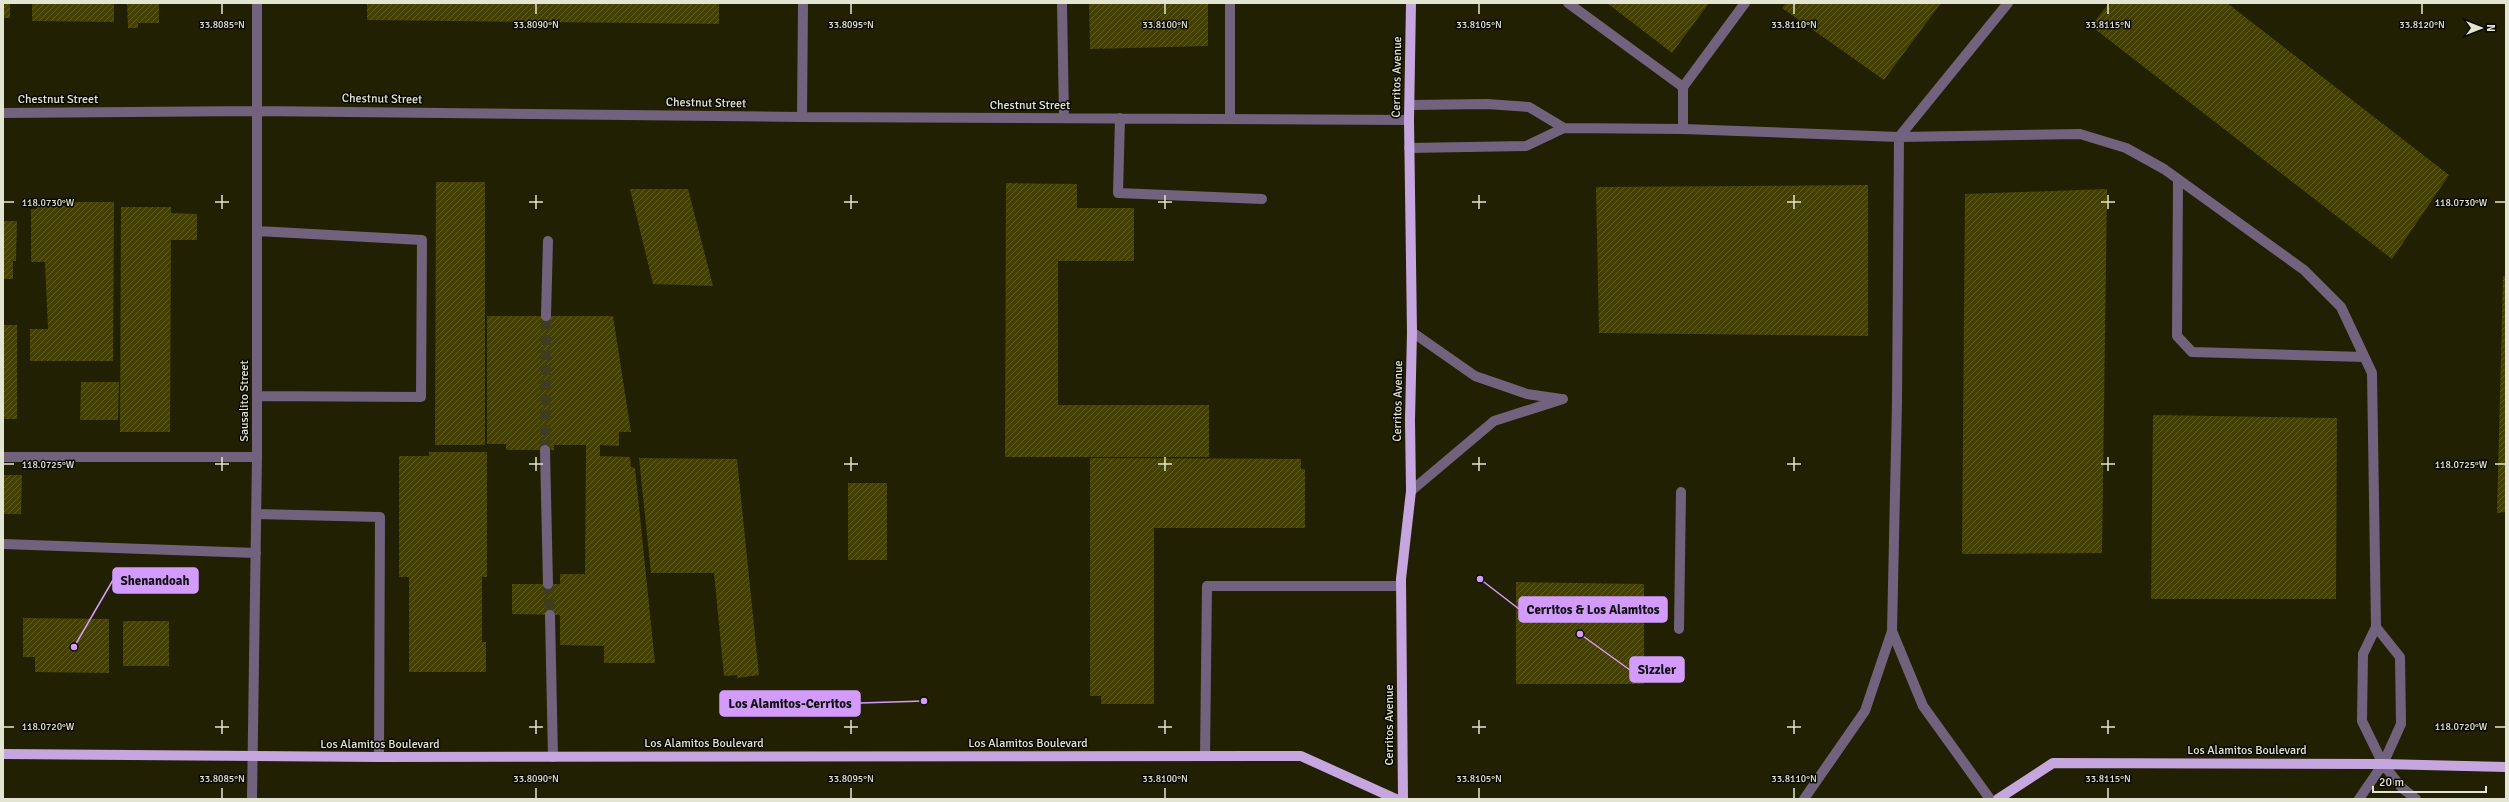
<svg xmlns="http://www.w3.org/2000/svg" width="2509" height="802" font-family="Signika,sans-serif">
  <defs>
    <pattern id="building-hatch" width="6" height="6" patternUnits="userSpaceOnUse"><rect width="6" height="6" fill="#434000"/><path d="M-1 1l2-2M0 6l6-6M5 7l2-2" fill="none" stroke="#5e5b24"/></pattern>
  </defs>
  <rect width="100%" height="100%" fill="#222002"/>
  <path fill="url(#building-hatch)" d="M3,3h7v15h-7z
    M32,3h82v19l-82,-1z
    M127,3h32v20h-21v5h-10z
    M367,3h352v21l-352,-4z
    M1089,3h119v43l-118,3z
    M1607,3h102l-37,50z
    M1786,3h155l-57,77 -102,-72z
    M2109,3h118l222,172 -57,84 -301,-233z
    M436,182h49v263h-50z
    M1006,183l71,1v24h57v53h-76v144h151v52h-204z
    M1868,185v151l-269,-3 -3,-146z
    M630,189h58l25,97 -60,-2z
    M2107,189l-5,364 -140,1 3,-360z
    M69,202h45l-1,159h-83v-32h18l-3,-67h-14v-53h6v-3h32z
    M121,207h50v6l26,1v26h-26l-1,192h-50z
    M3,221h14l-1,40h-3v18h-10z
    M2503,276h3v236l-9,1z
    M487,316h126l18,116h-12v14l-19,-1v11l30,1 1,10 4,1 20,195h-51v-17l-44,-1v-30l-48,-1v-30h48v-10h25l1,-129h-32v5h-48v-6h-19z
    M3,325h14v94h-14z
    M81,382h38l-1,38h-38z
    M2153,415l184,3 -1,181h-185z
    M429,452h58v125h-5v65h4v30h-77v-95h-10v-121h30z
    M639,458l98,1 22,216 -22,3v-3l-13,1 -10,-103h-63z
    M1090,458l211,1v10h4v59h-151v176h-53v-8h-11z
    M3,475h19l-1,39h-18z
    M848,483h39v77h-39z
    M1516,582l128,2v100h-128z
    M23,618l86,1v54l-74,-1v-15h-12z
    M123,621h46v45h-46z"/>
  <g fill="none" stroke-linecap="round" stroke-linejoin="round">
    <path stroke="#3f3d21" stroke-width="10" stroke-dasharray="10 5" stroke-linecap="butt" d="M545,450l1,-134
      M548,584l2,31"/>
    <path stroke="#71627d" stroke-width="10" d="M1062,3l2,115
      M1230,3v116
      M1568,3l115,84
      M1410,105l77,-1 42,3 35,21
      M3,113l254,-2 545,6 607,3
      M802,117l1,-114
      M1120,118l-2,75 144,6
      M1683,129v-42l62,-84
      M1409,148l117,-2 38,-18 119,1 216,8 181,-3 46,14 38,21 140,101 37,37 31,66 4,254 -13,27 -1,67 21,43 19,24 14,11
      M2178,180l-1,156 15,16 172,5
      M257,231l165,9 -1,157 -164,-1
      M546,316l2,-75
      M1412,332l63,44 52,18 34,5
      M545,450l3,134
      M3,457h254
      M1411,491l83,-70 69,-22
      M256,514l124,3 -1,240
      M3,544l253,9
      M550,615l3,142
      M1679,629l2,-137
      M1892,631l31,75 67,93
      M1205,756l2,-170h194
      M252,799l5,-342v-454
      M1804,799l61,-88 27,-80 5,-229 2,-265 109,-134
      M2359,799l24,-35 18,-40 -1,-67 -24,-30"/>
    <path stroke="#c5a6de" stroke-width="10" d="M3,754l376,3 922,-1 95,43
      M1403,799l-2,-220 10,-88 -1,-71 2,-88 -3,-212 2,-117
      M1998,799l55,-36 330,1 123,3"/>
  </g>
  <path fill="none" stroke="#e4e4d2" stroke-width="1.5" d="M222,4v10M536,4v10M851,4v10M1165,4v10M1479,4v10M1794,4v10M2108,4v10M2422,4v10M222,195v14M536,195v14M851,195v14M1165,195v14M1479,195v14M1794,195v14M2108,195v14M4,202h10M215,202h14M529,202h14M844,202h14M1158,202h14M1472,202h14M1787,202h14M2101,202h14M2495,202h10M222,457v14M536,457v14M851,457v14M1165,457v14M1479,457v14M1794,457v14M2108,457v14M4,464h10M215,464h14M529,464h14M844,464h14M1158,464h14M1472,464h14M1787,464h14M2101,464h14M2495,464h10M222,720v14M536,720v14M851,720v14M1165,720v14M1479,720v14M1794,720v14M2108,720v14M4,727h10M215,727h14M529,727h14M844,727h14M1158,727h14M1472,727h14M1787,727h14M2101,727h14M2495,727h10M222,788v10M536,788v10M851,788v10M1165,788v10M1479,788v10M1794,788v10M2108,788v10"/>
  <g text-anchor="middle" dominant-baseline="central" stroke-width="3" stroke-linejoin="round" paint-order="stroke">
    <g font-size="12" fill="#e4e4d2" stroke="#0a0901">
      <text transform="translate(1397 77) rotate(-89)">Cerritos Avenue</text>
      <text x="58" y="99">Chestnut Street</text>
      <text transform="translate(382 99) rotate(1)">Chestnut Street</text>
      <text transform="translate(706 103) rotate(1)">Chestnut Street</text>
      <text x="1030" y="105">Chestnut Street</text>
      <text transform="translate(244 401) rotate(-90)">Sausalito Street</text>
      <text transform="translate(1398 401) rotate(-89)">Cerritos Avenue</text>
      <text transform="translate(1389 725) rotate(-90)">Cerritos Avenue</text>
      <text x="704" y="743">Los Alamitos Boulevard</text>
      <text x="1028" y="743">Los Alamitos Boulevard</text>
      <text x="380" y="744">Los Alamitos Boulevard</text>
      <text x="2247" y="750">Los Alamitos Boulevard</text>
    </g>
  </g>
  <g font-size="10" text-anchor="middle" fill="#e4e4d2" stroke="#0a0901" stroke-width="3" stroke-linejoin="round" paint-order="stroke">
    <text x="222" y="28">33.8085°N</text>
    <text x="536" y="28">33.8090°N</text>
    <text x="851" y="28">33.8095°N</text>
    <text x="1165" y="28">33.8100°N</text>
    <text x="1479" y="28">33.8105°N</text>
    <text x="1794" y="28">33.8110°N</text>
    <text x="2108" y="28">33.8115°N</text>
    <text x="2422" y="28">33.8120°N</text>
    <text x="2461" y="206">118.0730°W</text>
    <text x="48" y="206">118.0730°W</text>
    <text x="2461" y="468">118.0725°W</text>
    <text x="48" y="468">118.0725°W</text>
    <text x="2461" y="730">118.0720°W</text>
    <text x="48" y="730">118.0720°W</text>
    <text x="222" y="782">33.8085°N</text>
    <text x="536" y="782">33.8090°N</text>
    <text x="851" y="782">33.8095°N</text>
    <text x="1165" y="782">33.8100°N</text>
    <text x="1479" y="782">33.8105°N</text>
    <text x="1794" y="782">33.8110°N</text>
    <text x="2108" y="782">33.8115°N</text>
  </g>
  <path fill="none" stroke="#d39cfc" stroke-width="1.5" d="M74 647L113 580M1480 579L1519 609M1580 634L1630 670M924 701L860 703"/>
  <g fill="#d39cfc" stroke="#0a0901" stroke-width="1.5">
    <circle cx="74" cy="647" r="4"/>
    <circle cx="1480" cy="579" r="4"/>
    <circle cx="1580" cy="634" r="4"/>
    <circle cx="924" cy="701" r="4"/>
  </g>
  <g fill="#d39cfc" stroke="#d39cfc" stroke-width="1.5">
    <rect x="113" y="568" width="85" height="25" rx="4"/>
    <rect x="1519" y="597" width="148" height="25" rx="4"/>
    <rect x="1630" y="657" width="54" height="25" rx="4"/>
    <rect x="720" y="691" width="140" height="25" rx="4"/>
  </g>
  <g font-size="13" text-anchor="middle" font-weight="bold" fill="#111">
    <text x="155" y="585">Shenandoah</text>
    <text x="1593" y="614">Cerritos &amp; Los Alamitos</text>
    <text x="1657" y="674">Sizzler</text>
    <text x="790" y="708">Los Alamitos-Cerritos</text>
  </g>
  <rect width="2509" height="802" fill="none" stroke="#e4e4d2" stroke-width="8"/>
  <g transform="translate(2481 28) rotate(90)" stroke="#0a0901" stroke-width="3" paint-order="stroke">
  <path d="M0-3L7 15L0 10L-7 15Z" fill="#e4e4d2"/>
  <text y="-6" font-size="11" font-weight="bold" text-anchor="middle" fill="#e4e4d2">N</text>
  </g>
  <path d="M2373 786v6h113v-6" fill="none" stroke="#e4e4d2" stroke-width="2"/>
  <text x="2379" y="786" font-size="12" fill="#e4e4d2" stroke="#0a0901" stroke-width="3" paint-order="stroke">20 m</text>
</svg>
